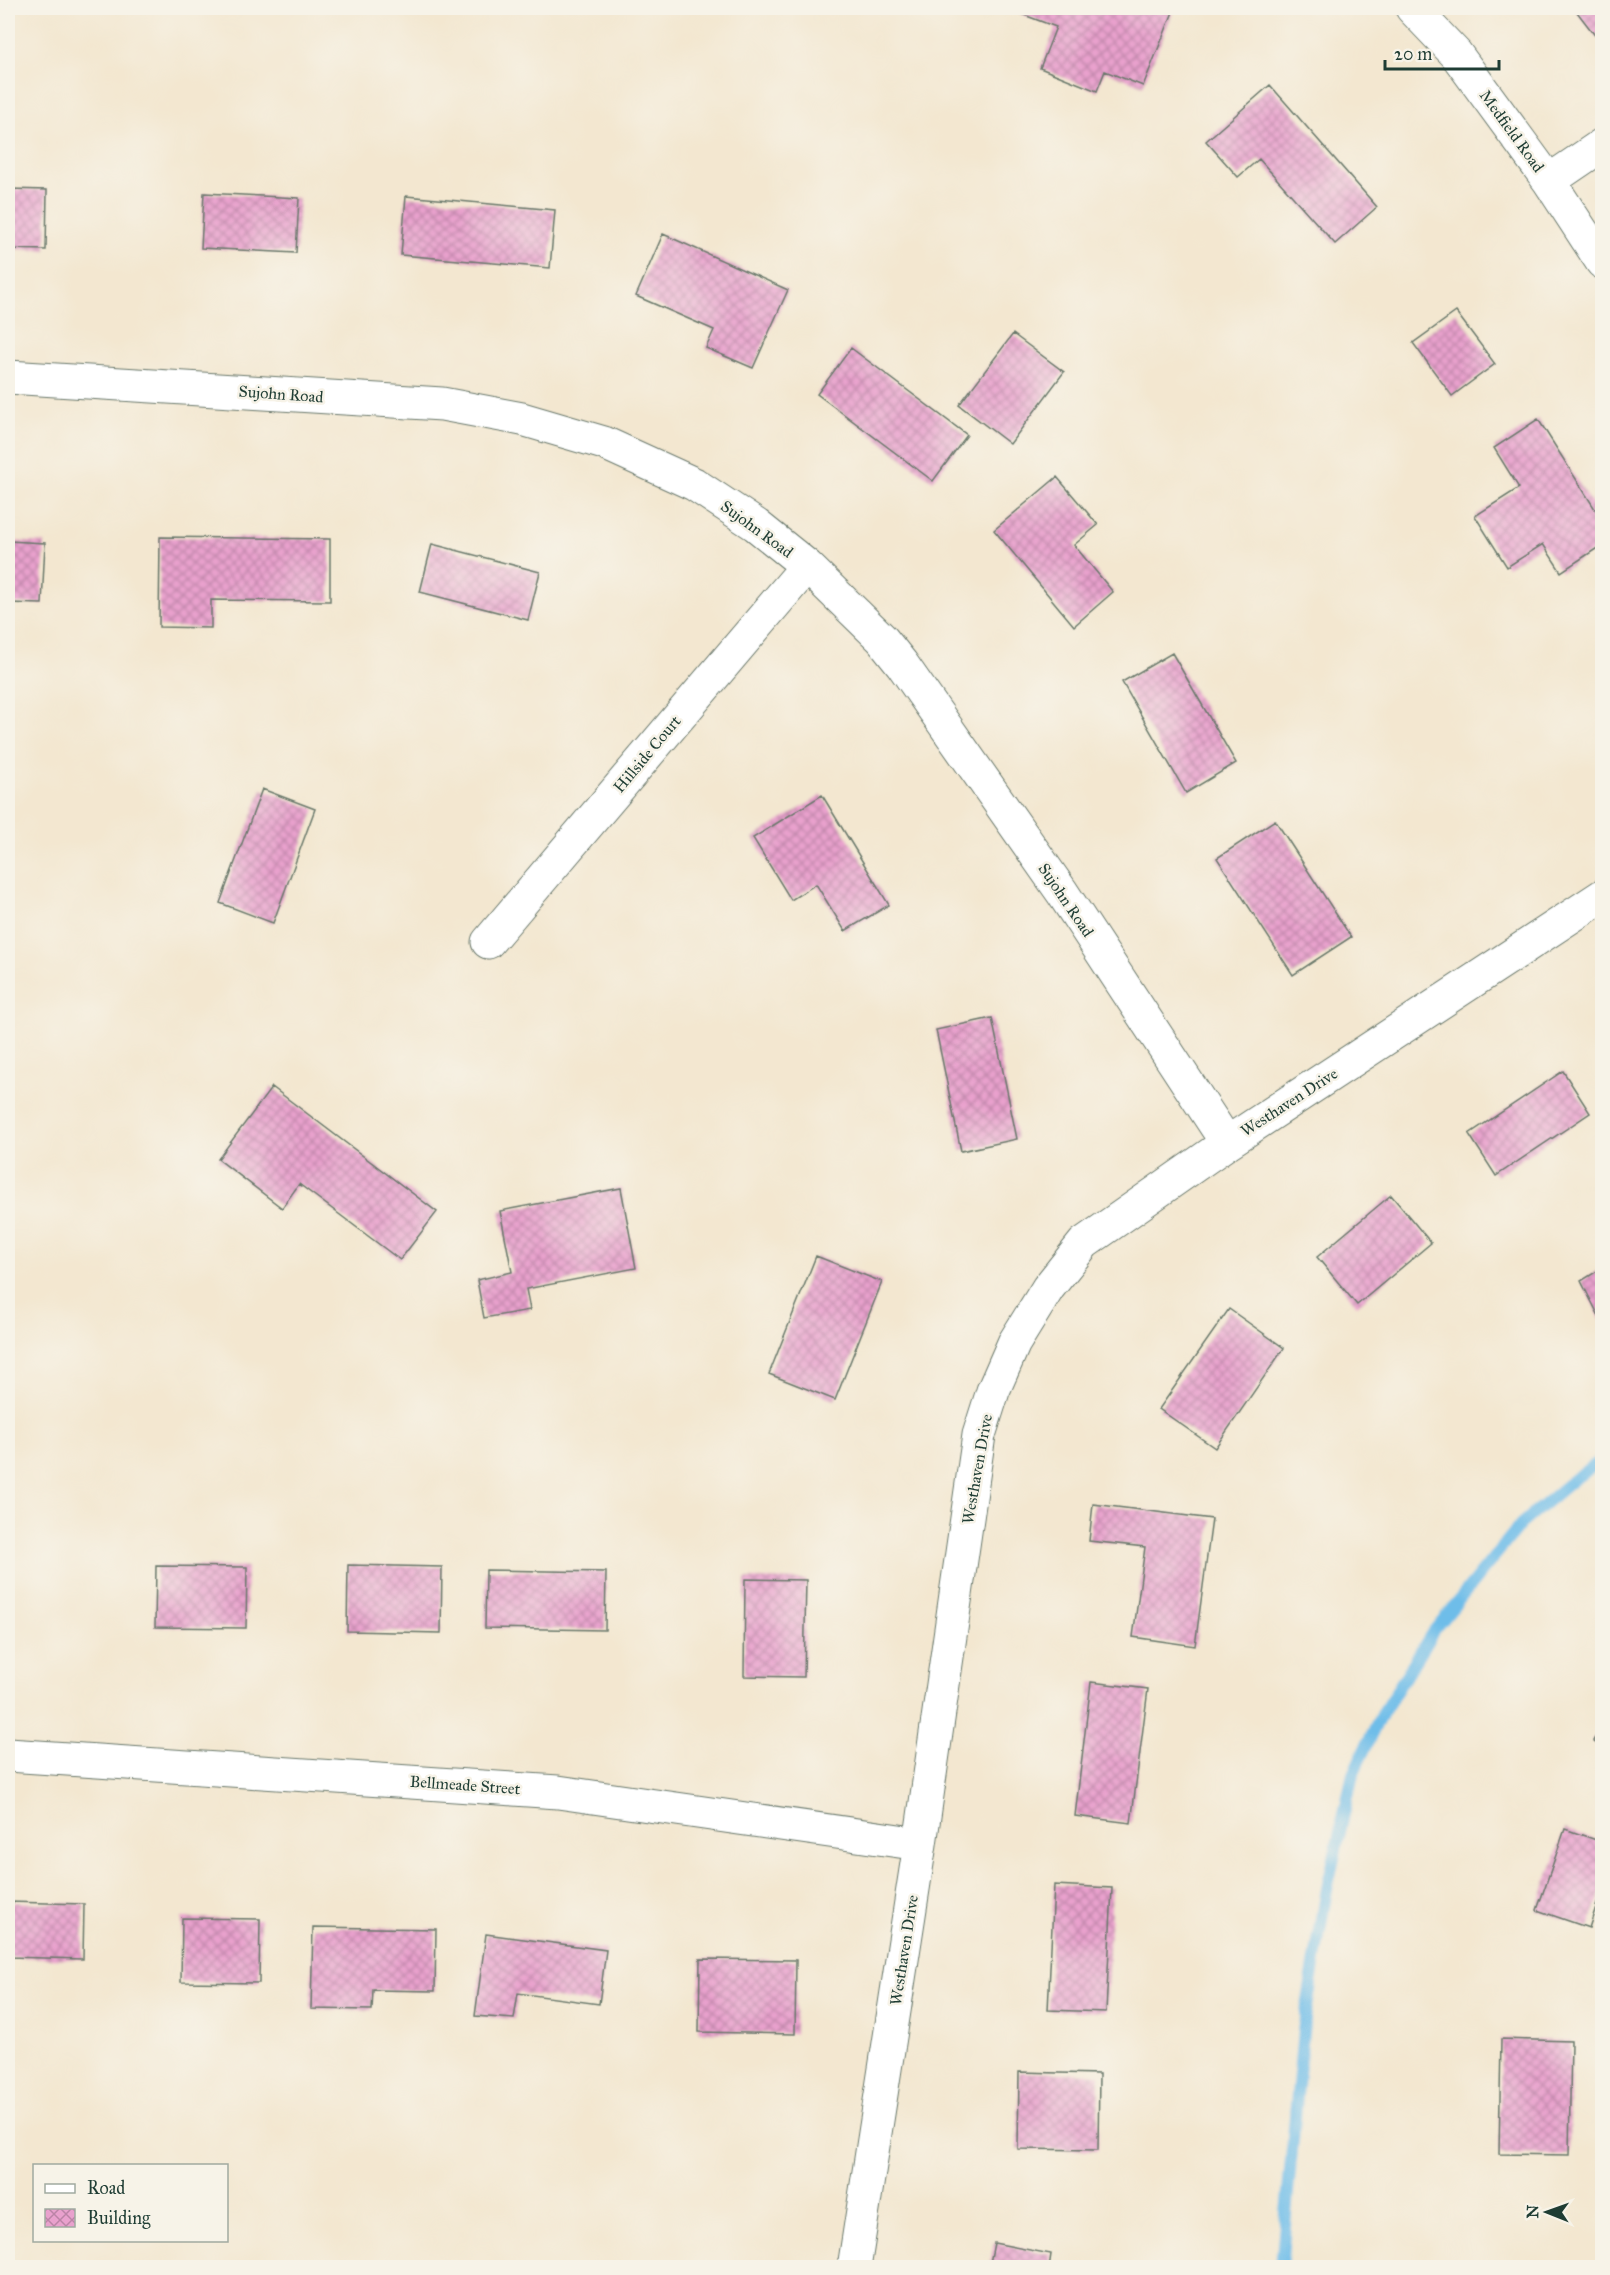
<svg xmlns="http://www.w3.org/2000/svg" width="1610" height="2275" font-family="'IM FELL Great Primer',serif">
  <defs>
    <pattern id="building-cross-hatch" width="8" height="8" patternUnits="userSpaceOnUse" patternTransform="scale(1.5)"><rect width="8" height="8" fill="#e9a1cd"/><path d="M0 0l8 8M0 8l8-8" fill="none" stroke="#bc84a7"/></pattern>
  </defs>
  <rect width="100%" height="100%" fill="#f7f3e8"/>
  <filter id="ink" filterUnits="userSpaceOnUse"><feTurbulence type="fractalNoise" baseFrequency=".0167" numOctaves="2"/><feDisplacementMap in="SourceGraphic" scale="12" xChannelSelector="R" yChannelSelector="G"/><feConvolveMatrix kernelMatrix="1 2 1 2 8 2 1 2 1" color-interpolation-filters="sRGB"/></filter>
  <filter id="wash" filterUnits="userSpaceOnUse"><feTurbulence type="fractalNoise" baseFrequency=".008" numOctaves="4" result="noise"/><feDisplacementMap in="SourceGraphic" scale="24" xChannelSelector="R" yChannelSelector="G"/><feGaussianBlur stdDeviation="1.35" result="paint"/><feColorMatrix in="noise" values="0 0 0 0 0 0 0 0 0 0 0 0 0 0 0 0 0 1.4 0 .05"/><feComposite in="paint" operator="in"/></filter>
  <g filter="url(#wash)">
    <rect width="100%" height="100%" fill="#f3e7d0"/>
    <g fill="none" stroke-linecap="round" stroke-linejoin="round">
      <path stroke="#6ebde9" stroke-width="12" d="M1281,2268l22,-237 24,-142 26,-115 26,-55 53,-86 89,-109 53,-45 28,-19"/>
    </g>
    <g id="blocks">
      <path fill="url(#building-cross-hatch)" d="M1012,8h148l13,4 -30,74 -38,-15 -8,20 -57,-23 16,-41 -45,-17z
        M1574,8h28v27l-5,3z
        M1270,85l107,122 -42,37 -76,-85 -21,18 -32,-36z
        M8,189l39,1 -1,60 -38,-1z
        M204,193l95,5 -3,55 -95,-5z
        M406,196l149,14 -5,58 -149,-13z
        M663,234l125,56 -35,78 -47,-20 8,-18 -78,-34z
        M1456,312l39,52 -43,32 -39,-53z
        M1013,334l51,38 -54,72 -51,-39z
        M851,348l116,87 -34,46 -116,-87z
        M1538,419l64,101v25l-41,27 -18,-28 -36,23 -32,-51 44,-28 -25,-40z
        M1057,477l41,48 -24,20 39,47 -39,34 -80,-96z
        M160,537l170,2v62l-119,-1v28l-52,-1z
        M8,541l37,2 -3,61 -34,-1z
        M432,544l108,28 -12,48 -108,-28z
        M1172,653l64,110 -50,30 -64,-111z
        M262,789l53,20 -42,114 -53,-20z
        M822,795l67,110 -44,26 -29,-47 -25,16 -38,-62z
        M1275,820l76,117 -58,38 -76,-117z
        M992,1018l25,121 -56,12 -25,-121z
        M1563,1071l27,42 -94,63 -27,-42z
        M272,1087l165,125 -37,48 -101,-76 -17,24 -64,-49z
        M621,1188l15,80 -110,21 4,21 -46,8 -7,-38 35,-8 -12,-61z
        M1391,1195l40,48 -74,62 -40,-48z
        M816,1256l66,26 -47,118 -66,-26z
        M1602,1268v54l-21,-41z
        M1229,1309l55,39 -69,100 -56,-39z
        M1093,1504l119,15 -17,127 -62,-9 12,-90 -56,-6z
        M348,1565l94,2 -1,66 -94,-2z
        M156,1566l91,1 -1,61 -91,-1z
        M486,1570l120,2 -1,58 -120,-2z
        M745,1579l61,1 -2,97 -60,-1z
        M1091,1682l57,7 -17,134 -56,-7z
        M1602,1726v22l-9,-7z
        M1565,1829l37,13v47l-13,39 -52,-18z
        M1054,1885l58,3 -6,124 -58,-2z
        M8,1902l76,2 -1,55 -75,-2z
        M182,1918l78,1 -1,64 -78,-1z
        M313,1927l123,2 -1,62 -62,-1 -1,20 -61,-1z
        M486,1934l120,16 -7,54 -81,-11 -4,26 -39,-3z
        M700,1959l96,1 -1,74 -96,-2z
        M1501,2039l70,2 -2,114 -70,-1z
        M1019,2072l80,2 -1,76 -80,-1z
        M994,2243l57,11 -2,14h-60z"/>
    </g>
  </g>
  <g filter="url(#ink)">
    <use href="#blocks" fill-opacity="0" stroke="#69786b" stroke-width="1.5"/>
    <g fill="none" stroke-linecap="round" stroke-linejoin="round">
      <defs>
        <path id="minor" d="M1412,8l44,46 93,127 53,81
          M1549,181l53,-36
          M8,377l434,27 80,15 82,24 90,41 62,41 51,41 75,73 20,25 160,228 165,251
          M488,942l319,-376
          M8,1755l550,37 362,52
          M854,2268l66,-424 59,-409 14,-44 21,-48 34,-55 36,-45 143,-100 375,-247"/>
      </defs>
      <use href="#minor" stroke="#69786b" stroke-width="35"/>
      <use href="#minor" stroke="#fff" stroke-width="33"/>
    </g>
  </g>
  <g text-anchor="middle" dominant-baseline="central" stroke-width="5" stroke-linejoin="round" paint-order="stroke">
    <g font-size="16" fill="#1f3d34" stroke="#f7f3e8">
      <text transform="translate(1512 131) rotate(54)">Medfield Road</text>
      <text transform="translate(281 394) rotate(4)">Sujohn Road</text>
      <text transform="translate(757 529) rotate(36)">Sujohn Road</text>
      <text transform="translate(647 754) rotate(-50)">Hillside Court</text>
      <text transform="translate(1066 900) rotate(56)">Sujohn Road</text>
      <text transform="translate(1289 1102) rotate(-33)">Westhaven Drive</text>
      <text transform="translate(977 1469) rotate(-80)">Westhaven Drive</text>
      <text transform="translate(465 1785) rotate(4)">Bellmeade Street</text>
      <text transform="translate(904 1950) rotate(-81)">Westhaven Drive</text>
    </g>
  </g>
  <rect width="1610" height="2275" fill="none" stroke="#f7f3e8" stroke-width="30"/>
  <rect x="33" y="2164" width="195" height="78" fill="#f7f3e8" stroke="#a1aaa0" stroke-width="1.5"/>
  <rect x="45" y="2184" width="30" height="9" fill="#ffffff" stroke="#a1aaa0" stroke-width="1.5"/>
  <text x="87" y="2194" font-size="18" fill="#1f3d34">Road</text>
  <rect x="45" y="2209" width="30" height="18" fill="url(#building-cross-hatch)" stroke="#a1aaa0" stroke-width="1.5"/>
  <text x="87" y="2224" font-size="18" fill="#1f3d34">Building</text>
  <g transform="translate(1547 2212) rotate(271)" stroke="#f7f3e8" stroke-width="4.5" paint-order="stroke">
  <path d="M0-4.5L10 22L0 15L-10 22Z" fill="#1f3d34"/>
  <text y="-9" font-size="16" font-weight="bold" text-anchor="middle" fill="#1f3d34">N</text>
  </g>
  <path d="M1385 60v9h114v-9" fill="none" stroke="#1f3d34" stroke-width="3"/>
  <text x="1394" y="60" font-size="18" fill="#1f3d34" stroke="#f7f3e8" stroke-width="4.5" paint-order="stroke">20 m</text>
</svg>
